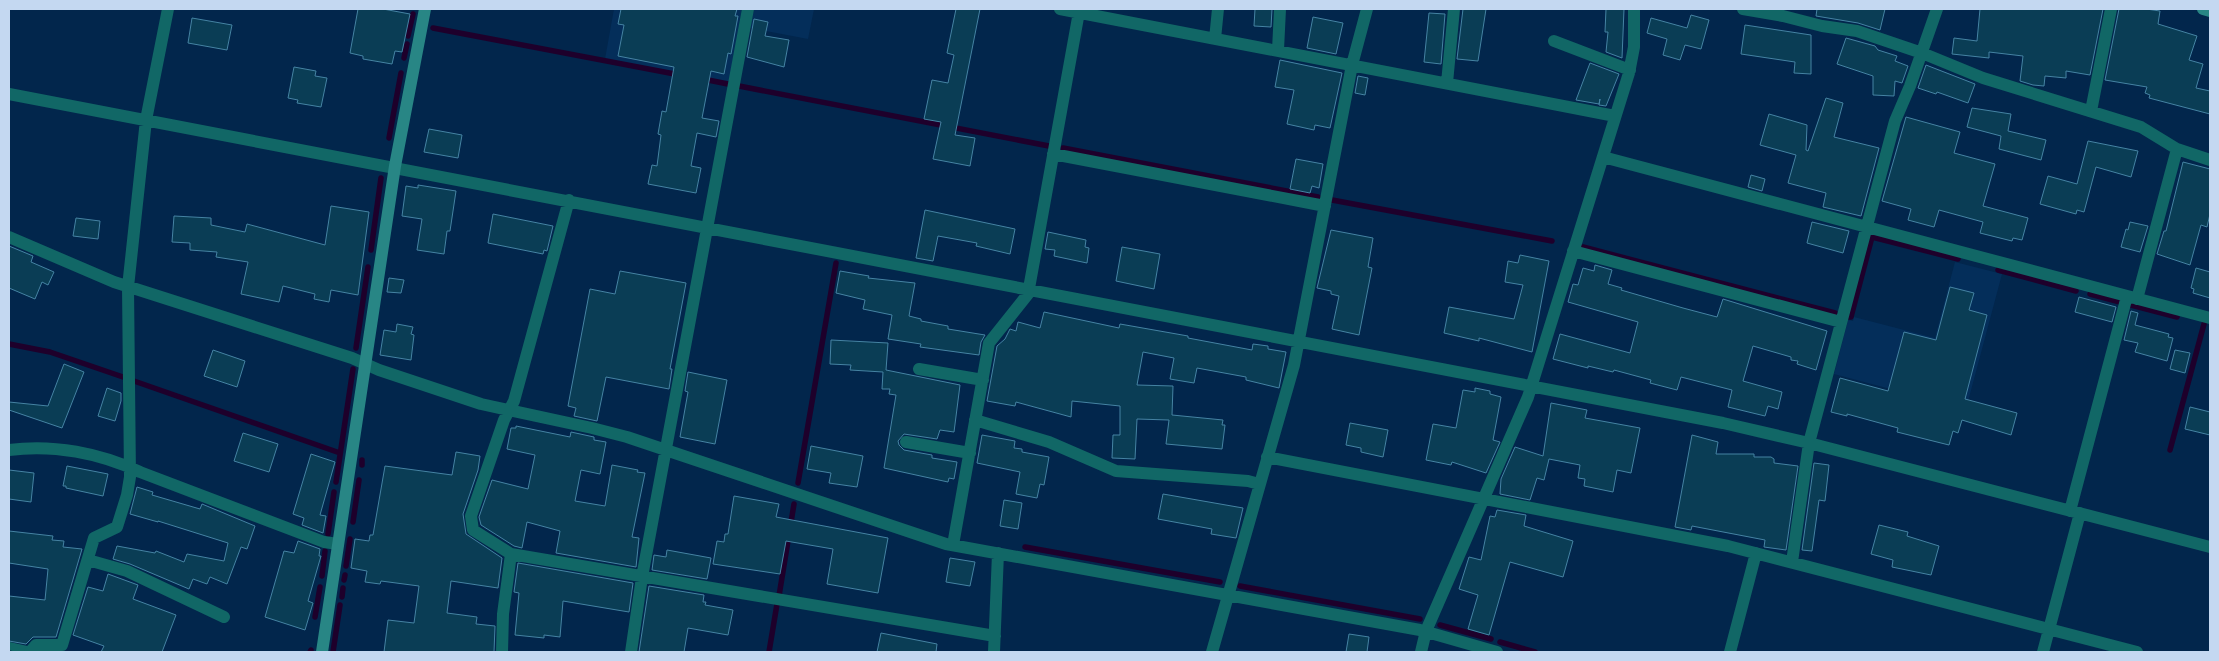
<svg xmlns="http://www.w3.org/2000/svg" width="2219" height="661" font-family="Helvetica,sans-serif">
  <rect width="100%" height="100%" fill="#02264c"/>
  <path fill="#042e5a" d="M614,9h128l-13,74 -124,-24z
    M754,9h60l-6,30 -58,-11z
    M1955,262l47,12 -36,135 -132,-35 14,-54 5,1 1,-4 81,21z"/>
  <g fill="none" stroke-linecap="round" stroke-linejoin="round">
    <path stroke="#1e002b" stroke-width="5.5" d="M433,28l247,47
      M408,36l5,-22
      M404,58l3,-14
      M703,79l25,5
      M739,86l310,60
      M389,138l12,-65
      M1063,148l255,49
      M1332,200l220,41
      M1583,247l252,66
      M371,250l10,-72
      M1998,270l78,21
      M2090,294l30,8
      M2131,305l46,12
      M1849,317h2l21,-80 86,22
      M9,344l41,8 73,25
      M356,348l12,-81
      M134,381l206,72
      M2170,450l34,-126
      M362,465v-5
      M336,482l17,-113
      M798,483l38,-220
      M353,522l6,-42
      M328,534l6,-42
      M1025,547l195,35
      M346,566l4,-27
      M322,576l3,-25
      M344,580l1,-5
      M1240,586l180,33
      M779,596l15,-92
      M342,597l1,-9
      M315,617l5,-30
      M1440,625l51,14
      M1500,642l35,10
      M310,652l1,-2
      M333,652l7,-47
      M769,652l8,-48"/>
  </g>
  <path fill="#0a3d55" stroke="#4583a3" d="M358,9h25l27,5 -8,38 -7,-1 -3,13 -29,-5v-3l-13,-3z
    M621,9h116l-2,7h3l-7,38 -3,-1 -4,21 -13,-3 -9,47 17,3 -3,16 -19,-4 -6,33 10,2 -5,25 -48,-9 4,-19 5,1 4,-31 -3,-1 4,-23 4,1 8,-45 -56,-11 6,-31 -6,-1z
    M956,9h24l-25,126 20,3 -5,28 -37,-7 8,-37 -17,-3 8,-39 16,3 6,-28 -7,-2z
    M1255,9h17l-1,18 -17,-1z
    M1463,9h23l-8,52 -21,-2z
    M1606,9h18l-2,49 -16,-6 2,-20h-3z
    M1817,9h68l-5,21 -22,-7 -42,-7z
    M1980,9h123l-13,66 -24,-4v7l-21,-2 -1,10 -11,-1 -13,-4 3,-25 -34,-4v6l-37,-4 2,-16 23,3z
    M2119,9h27l14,2 -2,13 39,12 -8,24 14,4 -7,24 14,3v23l-61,-16 1,-3 -5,-2 2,-6 -42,-7z
    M1429,13l16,1 -4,50 -17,-2z
    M1691,15l18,5 -8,29 -16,-4 -5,15 -17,-5 4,-16 -20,-6 4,-15 36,10z
    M1313,17l30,6 -7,31 -29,-6z
    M192,18l40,7 -5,25 -39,-7z
    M754,19l14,3 -3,14 24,4 -5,27 -37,-10z
    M1745,25l66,10v39l-17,-1 1,-11 -54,-8z
    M1846,38l29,8 3,4 19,6 -2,5 13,5 -6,17 -7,-2 -1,15 -21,-1v-19l-36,-12z
    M1280,60l62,13 -12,55 -15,-3 -1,5 -27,-6 7,-34 -19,-3z
    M1590,63l29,11 -13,32 -7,-1 1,-6 -1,5 -23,-4z
    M1926,65l49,19 -7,19 -31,-11 -1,2 -18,-6z
    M294,67l22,4 -1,5 12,2 -6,29 -24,-4 1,-3 -10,-2z
    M1358,76l10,2 -3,17 -10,-2z
    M1826,98l17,5 -9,34 45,11 -18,68 -38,-9 3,-14 -38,-10 8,-28 -36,-10 9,-31 38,11 -1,25 2,1z
    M1972,108l39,6 -3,17 38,9 -5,20 -42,-11 2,-13 -34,-9z
    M1906,117l54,15 -6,21 41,11 -12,42 45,12 -6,22 -9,-2 -1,3 -32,-8 3,-11 -44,-12 -5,17 -26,-7 3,-11 -29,-8z
    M429,129l33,6 -4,23 -34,-6z
    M2088,141l50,10 -7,26 -35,-10 -12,45 -7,-2 -1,4 -36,-10 8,-28 29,8z
    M1296,159l27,5 -4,24 -7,-2 -2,7 -20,-4z
    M2183,162l27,7v45l-3,13 -6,-2 -11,40 -33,-11 7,-23h2z
    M1751,175l14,4 -3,12 -14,-4z
    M418,185l38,6 -6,40h-3l-3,23 -27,-4 5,-31 -20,-3 4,-30 12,2z
    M331,206l38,6 -11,83 -27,-5 -2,12 -15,-3 1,-5 -32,-8 -4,16 -38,-8 7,-32 -32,-5 1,-5 -27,-2v-7l-18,-1 2,-26 37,2v7l34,7 2,-8 78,21z
    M925,210l90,19 -5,25 -34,-8 1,-3 -39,-7 -5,25 -17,-3z
    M493,214l60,12 -6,25 -3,-1 -1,4 -55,-11z
    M76,218l24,3 -2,18 -25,-3z
    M1812,222l37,9 -6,22 -36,-10z
    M2130,222l18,4 -8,26 -19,-5 5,-18 2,1z
    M1331,230l42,8 -5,29 4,1 -13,67 -27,-6 7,-33 -8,-2v-3l-14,-3z
    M1048,232l38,8 -1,7 4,1 -2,15 -33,-7 1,-6 -10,-1z
    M9,246l24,10 -2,6 23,10 -6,13 -6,-3 -7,17 -26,-11z
    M1122,247l38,7 -6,35 -38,-8z
    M1520,255l29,6 -17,91 -53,-14v3l-35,-8 5,-26 65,12 9,-34 -18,-3 3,-21 10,2z
    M1595,265l17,5 -4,14 14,4 -1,2 62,18 34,9 6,-18 104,32 -11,39 -19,-6 1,-3 -7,-1v-3l-38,-11 -10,35 39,11 -4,17 -10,-3 -3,10 -37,-9 4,-17 -51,-13 -4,13 -27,-7 1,-3 -37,-10 -1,2 -25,-6v2l-35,-9 7,-25 70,19 8,-31 -70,-20 5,-18 5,1 5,-17 11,3z
    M2196,268l14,4v26l-17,-5 1,-4 -3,-1z
    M620,271l66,12 -16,86h2l-3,20 -63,-12 -9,44 -23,-5 2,-8 -8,-2 22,-117 25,5z
    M840,271l29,5 -1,2 47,5 -6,33 12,3v2l27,5v3l37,6 -4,7 -2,13 -59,-8 1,-3 -33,-5 4,-24 -29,-6 2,-9 -29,-7z
    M389,278l15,2 -3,13 -14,-1z
    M1950,287l24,6 -5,17 18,5 -22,84 52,14 -6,22 -49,-15 -4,13 -5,-2 -4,14 -52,-13 1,-4 -51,-14v2l-16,-4 9,-34 48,13 16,-59 32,8z
    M2079,297l37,10 -4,15 -37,-10z
    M2131,311l7,2 -3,12 34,9 -1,3 5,1 -6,23 -32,-9 3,-9 -14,-3z
    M1044,312l75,16 1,-4 68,12v2l64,12 1,-6 15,2v3l18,3 -7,36 -33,-8v-3l-49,-9 -3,15 -24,-4 4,-21 -31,-6 -6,33 36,1 -1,29 51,5 -1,5h3l-3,24 -56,-5 3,-24 -32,-1 -2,40 -23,-1 1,-23h7v-29l-48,-5 -1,16 -55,-15 -1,4 -28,-5 10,-55 8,-7 5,-10 6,2 2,-9 22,6z
    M397,324l16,3 -2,7 3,1 -3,25 -31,-5 4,-25 12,2z
    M831,340l57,3 -2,27 74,15 -6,47 -14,-2 -3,9 -33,-5 -6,7 1,4 5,5 28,5v3l25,4 -3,17 -5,-1 -1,4 -64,-14 12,-73 -7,-1 1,-5h-8l1,-17 -33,-2 1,-5 -21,-1z
    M213,350l32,11 -8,26 -33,-11z
    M2175,350l15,3 -5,20 -15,-4z
    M64,364l20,8 -22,56 -53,-18v-8l39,4z
    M688,372l39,8 -12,64 -35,-7 8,-45 -3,-1z
    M107,388l14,5v8l-6,20 -17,-5z
    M1475,388l15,3v3l11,3 -8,43 7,2 -14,31 -34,-11 -1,3 -25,-5 7,-36 23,4 7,-38 12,2z
    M1551,403l36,7 -2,8 55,10 -9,45 -14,-3 -4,22 -29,-6 1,-7 -7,-1 2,-13 -31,-6 -5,21 -7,-2 -7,22 -30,-6 1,-15 14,-32 28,9z
    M2190,407l20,5v23l-25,-6z
    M1350,423l38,7 -5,27 -22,-5v-4l-15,-3z
    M516,426l54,11 1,-5 23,5v3l12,2 -6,32 -19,-4 -6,31 30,5 7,-41 26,5 -1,2 8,1 -13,64 7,1 -3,29 -80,-14 4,-22 -33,-9 -5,26 -8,-2 -33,-21 -2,-8 13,-37 36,9 7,-34 -28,-6 4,-21h5z
    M243,433l35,11 -9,28 -35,-11z
    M982,435l33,6 -1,7 8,1v3l27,5 -5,28 -4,-1 -3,14 -21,-4 4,-22 -43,-9z
    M1692,435l26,7 -2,12h38v3h17l3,2v4l24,3 -12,84 -22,-3 1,-7 -73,-14 -1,4 -16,-3z
    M811,446l52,10 -6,31 -28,-4 2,-10 -24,-4z
    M456,452l24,4 -2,14 -15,44 3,20 36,24 -4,30 -47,-7 -4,32 30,4 -1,7 19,2 -1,26h-110l4,-32 26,3 5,-37 -38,-5 -1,3 -15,-2 2,-11 -16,-3 4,-29 14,2 1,-6h3l12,-69 67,9z
    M311,454l24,8 -15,53 6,1 -3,17 -21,-8 2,-7 -11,-4z
    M1814,463l15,2 -4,36 -6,-1 -7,51 -10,-1z
    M67,466l41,8 -5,22 -37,-8v-2h-3z
    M9,470l25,3 -3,29 -22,-3z
    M137,487l16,5 -1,3 48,14 2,-5 53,22 -8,23 -6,-2 -14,37 -17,-7 -3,7 -14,-5 -4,10 -59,-25 -17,-5 4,-13 38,7 1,-2 28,11 3,-8 37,7 4,-18 -70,-22v1l-28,-8z
    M1163,494l80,14 -7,30 -25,-4 1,-5 -54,-10z
    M734,496l45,8 -3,13 112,21 -10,55 -51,-9 6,-35 -47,-8 -6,33 -67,-10 4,-23 7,1 1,-8h3z
    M1004,500l18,3 -4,26 -18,-3z
    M1497,510l29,5 -2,11 49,15 -10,36 -53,-15 -21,73 -21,-6 10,-34 -19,-6 10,-32 12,3 9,-44 5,1z
    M1879,525l29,7 -1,4 32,10 -8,29 -39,-8 1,-7 -22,-6z
    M9,531l44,5 -1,4 12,1 -1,6 19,2 -26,88h-23l-7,7 -17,-3v-45l36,4 3,-31 -39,-6z
    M298,541l22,8 -1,7h2l-13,45 5,2 -8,27 -40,-13 19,-66 10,2z
    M667,550l44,8 -4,21 -55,-9 2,-15 12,2z
    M950,558l25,4 -5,24 -24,-4z
    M518,563l115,20 -4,29 -66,-11 -3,36 -16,-2v3l-29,-3 4,-42 -5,-1z
    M108,574l30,11 -5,14 43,16 -14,37h-61l3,-6 -31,-11 15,-48 15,4z
    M649,586l55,9 -1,7h3l-1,3 28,5 -5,25 -40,-7 -4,24h-45z
    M881,633l56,11 -1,8h-59z
    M1349,634l20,3 -2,15h-21z"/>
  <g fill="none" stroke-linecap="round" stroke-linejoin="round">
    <path stroke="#116766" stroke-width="8" d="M9,646l22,5"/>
    <path stroke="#116766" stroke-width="12" d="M1060,9l555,107
      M1743,9l40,7 39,10 35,5 65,22 61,25 158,49 36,22 33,11
      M1215,39l3,-30
      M1554,41l76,29
      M1278,50l2,-41
      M1447,83l7,-74
      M9,94l1714,329 86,20 401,104
      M2091,111l20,-102
      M1053,154l272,52
      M1603,157l607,161
      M569,200l-55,201 -10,19 -33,96 2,14 38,24 484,82
      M9,237l105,45 238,76 27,12 102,34 111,24 35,9 319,107 474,86 77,22
      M1573,251l268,71
      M2137,299l40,-150
      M919,369l64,11
      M975,420l74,22 67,29 132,10 11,3
      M906,442l64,11
      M9,450c44,-6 91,3 131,22l184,70 14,2
      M1267,457l461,89 409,106
      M2070,511l57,-215
      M953,545l36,-202 39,-49 51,-282
      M88,560l39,11 97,46
      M1792,562l17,-119 86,-322 15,-35 27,-77
      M30,652l6,-7h26l32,-107 23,-11 10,-32 3,-18 -2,-190 18,-167 22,-111
      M502,652l1,-38 8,-60
      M631,652l11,-75 106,-568
      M994,652l4,-99
      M1212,652l82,-287 58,-300 15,-56
      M1421,652l5,-21 102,-234 101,-324 5,-26v-38
      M1730,652l26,-99
      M2043,652l37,-139"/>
    <path stroke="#288685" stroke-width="12" d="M2203,9l7,2
      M322,652l73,-486 30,-157"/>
  </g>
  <rect width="2219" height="661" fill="none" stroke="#c4d8f1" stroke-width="20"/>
</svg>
